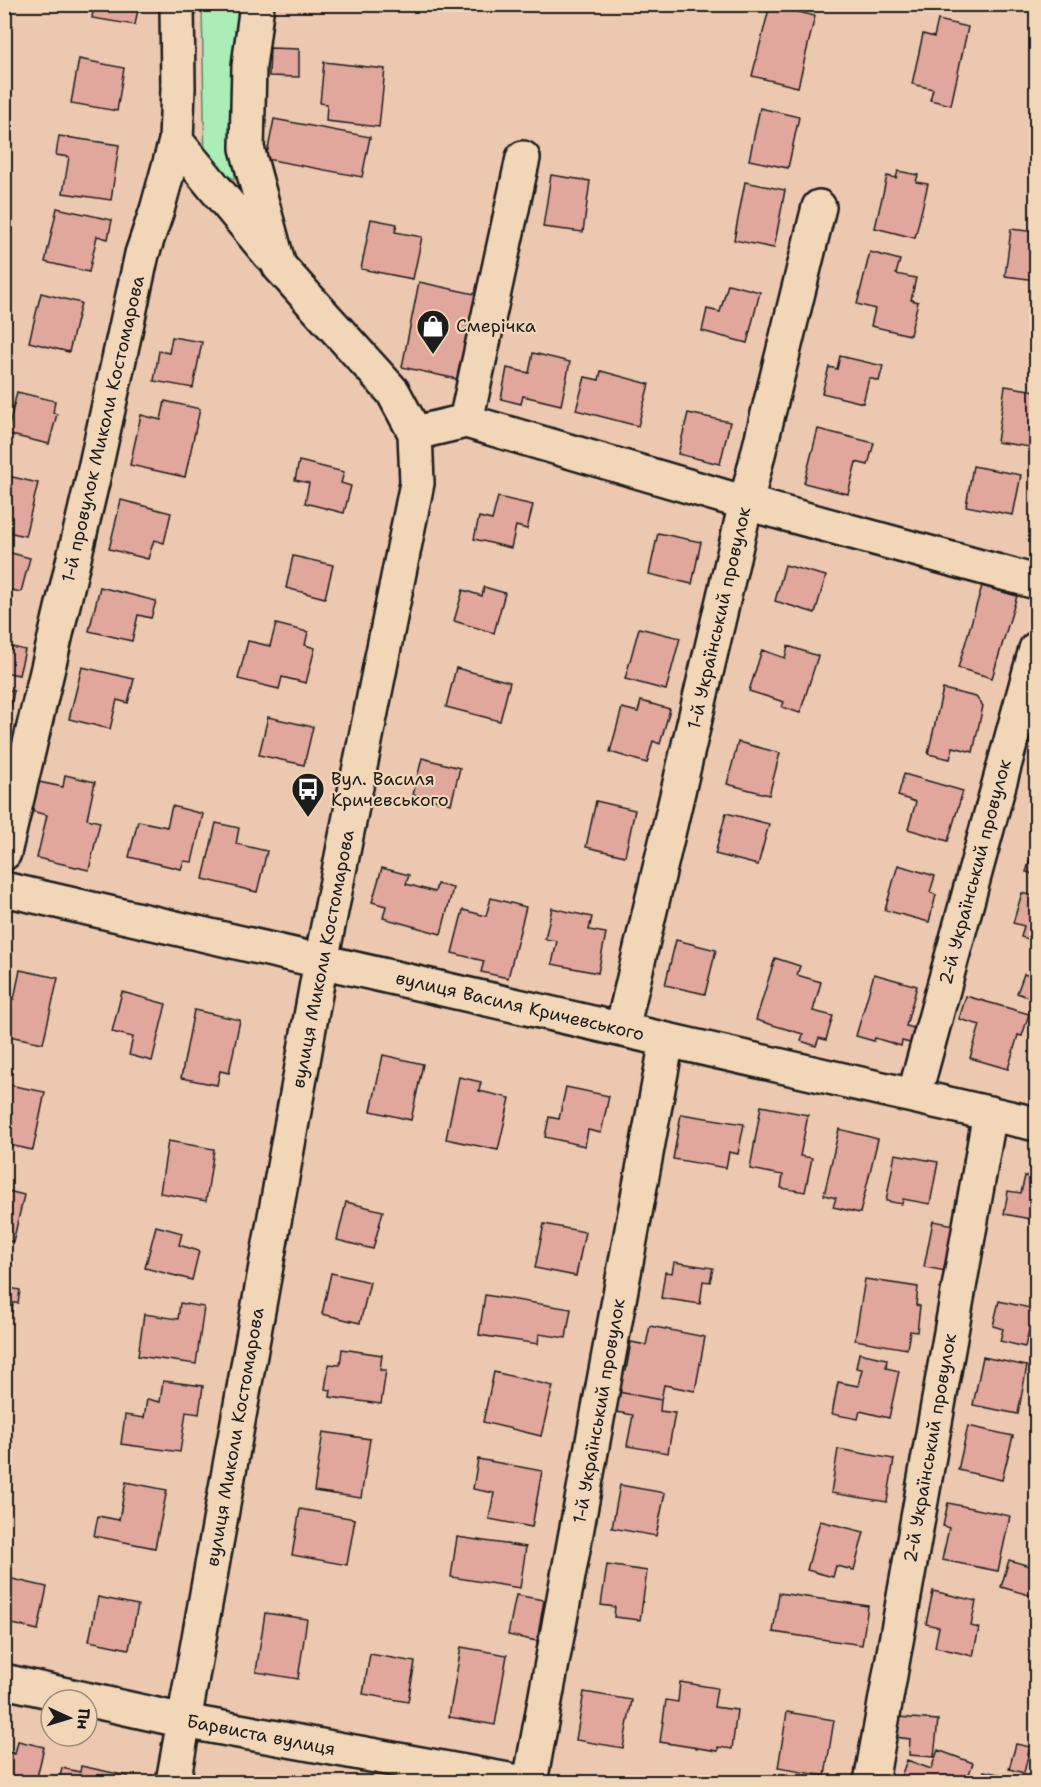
<svg xmlns="http://www.w3.org/2000/svg" width="1041" height="1787" font-family="'Shantell Sans',sans-serif">
  <rect width="100%" height="100%" fill="#edc8b0"/>
  <filter id="ink" filterUnits="userSpaceOnUse"><feTurbulence type="fractalNoise" baseFrequency=".0167" numOctaves="2"/><feDisplacementMap in="SourceGraphic" scale="12" xChannelSelector="R" yChannelSelector="G"/><feConvolveMatrix kernelMatrix="1 2 1 2 8 2 1 2 1" color-interpolation-filters="sRGB"/></filter>
  <g filter="url(#ink)">
    <path fill="#abedb6" stroke="#648469" stroke-width="1.5" d="M202,5h42l-9,174 -30,-12z"/>
    <path fill="#e1a79d" stroke="#1c1c1c" stroke-width="1.5" d="M94,4h45l-4,21 -43,-7z
      M770,5l45,11 -17,71 -46,-11z
      M938,20l30,7 -17,78 -21,-5 3,-11 -21,-5 11,-50 11,3z
      M270,48l29,1v28l-30,-1z
      M79,59l45,9 -7,43 -46,-8z
      M324,62l61,7 -6,58 -53,-6 1,-17 -7,-1z
      M760,108l39,9 -11,51 -39,-8z
      M274,119l96,18 -8,40 -96,-18z
      M59,136l60,9 -8,55 -48,-7 6,-36 -13,-2z
      M898,171l20,4 -2,7 12,2 -13,54 -40,-10 12,-52 9,2z
      M551,175l39,6 -7,51 -40,-5z
      M745,182l40,8 -11,58 -40,-8z
      M57,208l55,12 -4,19 -11,-3 -8,36 -44,-10z
      M371,219l26,5 -2,8 27,5 -9,42 -52,-10z
      M1011,229l25,3v48l-31,-4z
      M870,252l30,8 -4,14 20,4 -5,22 7,2 -8,33 -39,-9 4,-17 -18,-5z
      M419,282l65,14 -18,85 -64,-14z
      M728,284l32,8 -13,51 -45,-12 5,-22 13,3z
      M41,293l40,10 -12,49 -40,-10z
      M172,337l30,5 -9,46 -39,-7 5,-30 10,2z
      M533,353l37,9 -9,43 -38,-9 -2,8 -20,-5 6,-31 22,5z
      M840,356l43,10 -4,15 -10,-3 -6,25 -41,-10 7,-26 8,2z
      M601,371l48,13 -11,42 -62,-16 9,-33 14,3z
      M1005,386l31,5v57l-39,-6z
      M17,392l38,9 -2,12 4,1 -8,30 -42,-10z
      M165,401l35,8 -15,68 -55,-12 11,-50 20,5z
      M688,413l42,9 -10,42 -42,-10z
      M818,429l56,14 -6,22 -12,-3 -8,32 -44,-11z
      M299,461l45,11 -3,11 10,3 -7,27 -39,-10 4,-20 -14,-3z
      M973,466l48,9 -8,40 -47,-9z
      M4,475l34,8 -13,53 -21,-5z
      M498,497l35,8 -6,24 -11,-3 -5,22 -37,-9 5,-22 13,3z
      M121,500l50,13 -7,30 -10,-3 -6,19 -39,-10z
      M658,533l43,9 -9,42 -43,-10z
      M4,551l26,7 -9,34 -10,-2 -6,22z
      M293,556l40,9 -8,33 -39,-10z
      M785,565l41,11 -11,37 -40,-12z
      M982,586l35,10 -25,82 -34,-10z
      M100,587l56,14 -5,17 -13,-3 -6,26 -43,-10z
      M484,587l21,6 -11,40 -40,-12 9,-31 19,6z
      M276,624l32,8 -3,13 10,3 -9,35 -24,-6 -3,12 -41,-10 10,-38 22,5z
      M639,628l41,10 -14,52 -41,-11z
      M4,645l21,5 -6,25 -15,-3z
      M788,646l30,10 -18,57 -18,-6 2,-5 -35,-11 13,-41 23,8z
      M82,667l52,12 -6,24 -11,-3 -7,29 -41,-10z
      M456,668l54,14 -10,39 -54,-14z
      M4,689l10,2 -5,22 -5,-1z
      M943,689l33,8 7,9 -10,46 -20,-5 -3,12 -22,-5z
      M641,701l29,8 -10,35 -7,-3 -6,22 -37,-11 12,-44 16,4z
      M268,717l45,10 -9,38 -45,-10z
      M738,742l42,11 -11,42 -42,-11z
      M422,758l38,10 -9,36 -38,-9z
      M904,774l59,17 -15,50 -40,-12 8,-27 -18,-6z
      M65,775l30,7 -8,37 13,3 -11,48 -52,-12 10,-43 -20,-5 7,-29 29,6z
      M596,801l39,9 -10,46 -39,-9z
      M172,806l31,8 -11,48 -8,-1 -3,8 -52,-12 9,-36 29,6z
      M726,813l43,11 -11,41 -43,-11z
      M216,823l23,5 -3,16 31,7 -10,41 -54,-13z
      M1035,844h1v31l-10,-3z
      M898,865l37,11 -5,16 6,3 -7,27 -44,-12z
      M382,868l27,7 -3,9 29,8 2,-8 16,4 -12,46 -58,-16 3,-12 -14,-4z
      M1022,893l14,4v44l-15,-4 3,-11 -11,-3z
      M491,898l35,9 -18,71 -27,-6 3,-11 -32,-8 11,-43 23,6z
      M552,908l40,9 -3,13 17,3 -8,40 -46,-9 5,-23 -12,-2z
      M676,940l40,10 -11,44 -40,-9z
      M775,958l25,8 -3,9 24,7 -8,29 20,5 -7,24 -7,-2 -3,8 -15,-5 2,-7 -47,-14z
      M20,970l38,8 -15,65 -39,-8v-39l10,3z
      M874,974l43,12 -11,40 12,3 -4,15 -12,-3 -1,5 -26,-8 -1,3 -18,-5z
      M1024,974l12,4v22l-19,-7z
      M122,992l44,12 -14,57 -23,-6 4,-18 -21,-5z
      M966,996l63,18 -7,22 -4,-1 -10,34 -38,-11 10,-33 -21,-6z
      M194,1010l46,10 -11,53 -9,-2 -3,14 -36,-7z
      M383,1055l40,9 -12,56 -40,-9z
      M459,1077l22,5 -2,9 31,7 -12,52 -52,-11z
      M4,1084l41,8 -12,58 -29,-6z
      M566,1087l43,9 -8,37 -13,-3 -3,16 -40,-9 4,-20 10,2z
      M761,1106l47,9 -8,41 12,2 -7,34 -24,-4 2,-13 -33,-6z
      M681,1114l63,10 -6,30 -9,-2 -3,16 -53,-9z
      M839,1129l39,10 -18,74 -27,-6 3,-9 -12,-3z
      M168,1141l46,8 -8,52 -46,-8z
      M895,1154l43,8 -8,42 -27,-5 -1,5 -16,-3z
      M1025,1176l11,2v42l-32,-6 4,-23 13,2z
      M4,1190l20,5 -11,47 -9,-2z
      M346,1202l37,9 -10,38 -36,-9z
      M933,1221l22,4 -9,46 -22,-4z
      M544,1224l41,8 -9,44 -41,-8z
      M156,1226l26,7 -3,12 20,6 -7,29 -47,-12z
      M674,1262l39,6 -3,14 -7,-1 -3,23 -39,-6 4,-26 7,1z
      M331,1273l39,9 -10,41 -38,-9z
      M4,1275h3l-2,12 15,3 -2,13h-5l-1,9 -8,-2z
      M865,1279l53,8 -2,18 4,1 -3,26 -7,-1 -3,18 -52,-9z
      M485,1295l86,14 -5,29 -27,-4 -1,10 -59,-9z
      M999,1301l35,8 -9,38 -25,-6 3,-12 -10,-3z
      M180,1303l24,4 -8,57 -58,-8 6,-42 34,5z
      M650,1326l55,11 -10,54 -31,-6 -3,15 -48,-9 5,-21 8,1 5,-29 15,3z
      M342,1349l40,6 -2,15h6l-5,34 -51,-7 1,-7 -6,-1 4,-25 11,1z
      M859,1353l28,6 -1,9 13,3 -10,47 -29,-7 -2,8 -26,-5 6,-32 20,4 4,-17 -6,-1z
      M983,1357l44,9 -9,48 -45,-9z
      M494,1372l59,14 -12,50 -58,-14z
      M163,1381l40,5 -4,28 -13,-2 -6,40 -59,-8 4,-29 19,3 3,-19 13,3z
      M613,1391l48,9 -1,11 15,2 -7,40 -41,-7 6,-31 -22,-4z
      M968,1426l45,10 -11,44 -44,-10z
      M323,1432l47,7 -9,59 -47,-7z
      M838,1449l56,10 -7,43 -56,-9z
      M478,1459l64,12 -10,56 -43,-8 5,-26 -21,-4z
      M126,1482l41,8 -12,58 -61,-12 4,-20 21,4z
      M620,1485l45,8 -9,43 -44,-8z
      M948,1503l62,13 -12,55 -56,-11 7,-32 -6,-2z
      M300,1509l55,10 -8,46 -55,-10z
      M820,1521l44,11 -10,38 -18,-4 -3,11 -26,-7z
      M457,1537l69,10 -6,41 -69,-11z
      M1009,1560l27,8v29l-35,-10z
      M607,1565l40,6 -7,49 -26,-3 1,-10 -14,-2z
      M8,1578l39,9 -9,43 -34,-8v-29z
      M933,1591l43,10 -5,25 8,2 -6,28 -38,-9 4,-20 -13,-3z
      M779,1593l89,13 -6,39 -89,-13z
      M516,1595l28,5 -7,41 -29,-6z
      M98,1597l40,8 -9,44 -40,-8z
      M265,1613l42,6 -9,60 -42,-7z
      M1036,1641v33l-7,-1z
      M461,1647l46,8 -12,70 -46,-8z
      M370,1654l45,8 -7,40 -45,-8z
      M680,1682l37,6 -3,19 23,3 -5,39 -14,-2v4l-58,-9 6,-42 12,2z
      M584,1692l48,8 -9,48 -47,-8z
      M787,1712l47,8 -9,56 -47,-8z
      M897,1717l41,3 -4,37 -25,-2 1,-16 -15,-2z
      M18,1741l26,6 -8,35h-32v-31l11,3z
      M1016,1744l14,3 -6,26 -15,-4z
      M938,1750l35,13 -7,19h-67l8,-22 24,9z
      M81,1766l47,10 -1,6h-68l3,-14 18,4z
      M984,1771l19,4 -2,7h-19z
      M1010,1776l20,6h-22z"/>
    <g fill="none" stroke-linecap="round" stroke-linejoin="round">
      <defs>
        <path id="minor" d="M176,141l94,114
          M466,421l57,-263
          M415,433l51,-12 280,82 290,79
          M4,853l89,-375 49,-224 15,-44 19,-69 2,-53 -1,-84
          M4,889l1032,235
          M622,1029l124,-526 73,-296
          M914,1096l122,-447
          M4,1681l180,40 335,61
          M173,1782l148,-821 96,-478 -2,-50 -22,-41 -114,-126 -32,-118 2,-82 8,-62
          M530,1782l137,-742
          M871,1782l119,-669"/>
      </defs>
      <use href="#minor" stroke="#1c1c1c" stroke-width="38"/>
      <use href="#minor" stroke="#f2d6b8" stroke-width="33"/>
    </g>
  </g>
  <defs>
    <symbol id="shop-pin" viewBox="-11 -11 22 30"><path d="M0 17L-7.5 6A9.5 9.5 0 1 1 7.5 6Z" fill="#1c1c1c" stroke="#f2d6b8"/><path d="M-5-2.5h2.3a2.7 3.5 0 0 1 5.4 0H5L5.5 6h-11ZM-1.5-2.5h3a1.5 2.3 0 0 0-3 0Z" fill="#fff"/></symbol>
    <symbol id="bus-pin" viewBox="-11 -11 22 30"><path d="M0 17L-7.5 6A9.5 9.5 0 1 1 7.5 6Z" fill="#1c1c1c" stroke="#f2d6b8"/><path d="M-5-6H5V4H4V6H2V4H-2V6H-4V4H-5ZM-3.5-4V0h7V-4ZM-3.5 1.2v1.5H-2V1.2ZM2 1.2v1.5H3.5V1.2Z" fill="#fff"/></symbol>
  </defs>
  <g fill-rule="evenodd">
    <use href="#shop-pin" x="414" y="307" width="38" height="52"/>
    <use href="#bus-pin" x="289" y="770" width="38" height="52"/>
  </g>
  <g text-anchor="middle" dominant-baseline="central" stroke-width="4.5" stroke-linejoin="round" paint-order="stroke">
    <g font-size="18" fill="#1c1c1c" stroke="#f2d6b8" text-anchor="start">
      <text x="456" y="326">Смерічка</text>
      <text x="331" y="779">Вул. Василя<tspan x="331" dy="21">Кричевського</tspan></text>
    </g>
    <g font-size="18" fill="#1c1c1c" stroke="#f2d6b8">
      <text transform="translate(103 429) rotate(-77)">1-й провулок Миколи Костомарова</text>
      <text transform="translate(719 618) rotate(-77)">1-й Український провулок</text>
      <text transform="translate(975 872) rotate(-75)">2-й Український провулок</text>
      <text transform="translate(323 959) rotate(-79)">вулиця Миколи Костомарова</text>
      <text transform="translate(520 1006) rotate(13)">вулиця Василя Кричевського</text>
      <text transform="translate(599 1411) rotate(-80)">1-й Український провулок</text>
      <text transform="translate(235 1437) rotate(-80)">вулиця Миколи Костомарова</text>
      <text transform="translate(930 1448) rotate(-80)">2-й Український провулок</text>
      <text transform="translate(261 1735) rotate(11)">Барвиста вулиця</text>
    </g>
  </g>
  <rect width="1041" height="1787" fill="none" stroke="#f2d6b8" stroke-width="24"/>
  <rect x="12" y="12" width="1017" height="1763" fill="none" stroke="#1c1c1c" stroke-width="2" filter="url(#ink)"/>
  <g transform="translate(69 1718) rotate(94)"><circle r="28" fill="#f2d6b8" stroke="#9c8c7a" stroke-width="1.5"/>
  <path d="M0-4.5L10 22L0 15L-10 22Z" fill="#1c1c1c"/>
  <text y="-9" font-size="16" font-weight="bold" text-anchor="middle" fill="#1c1c1c">Пн</text>
  </g>
</svg>
